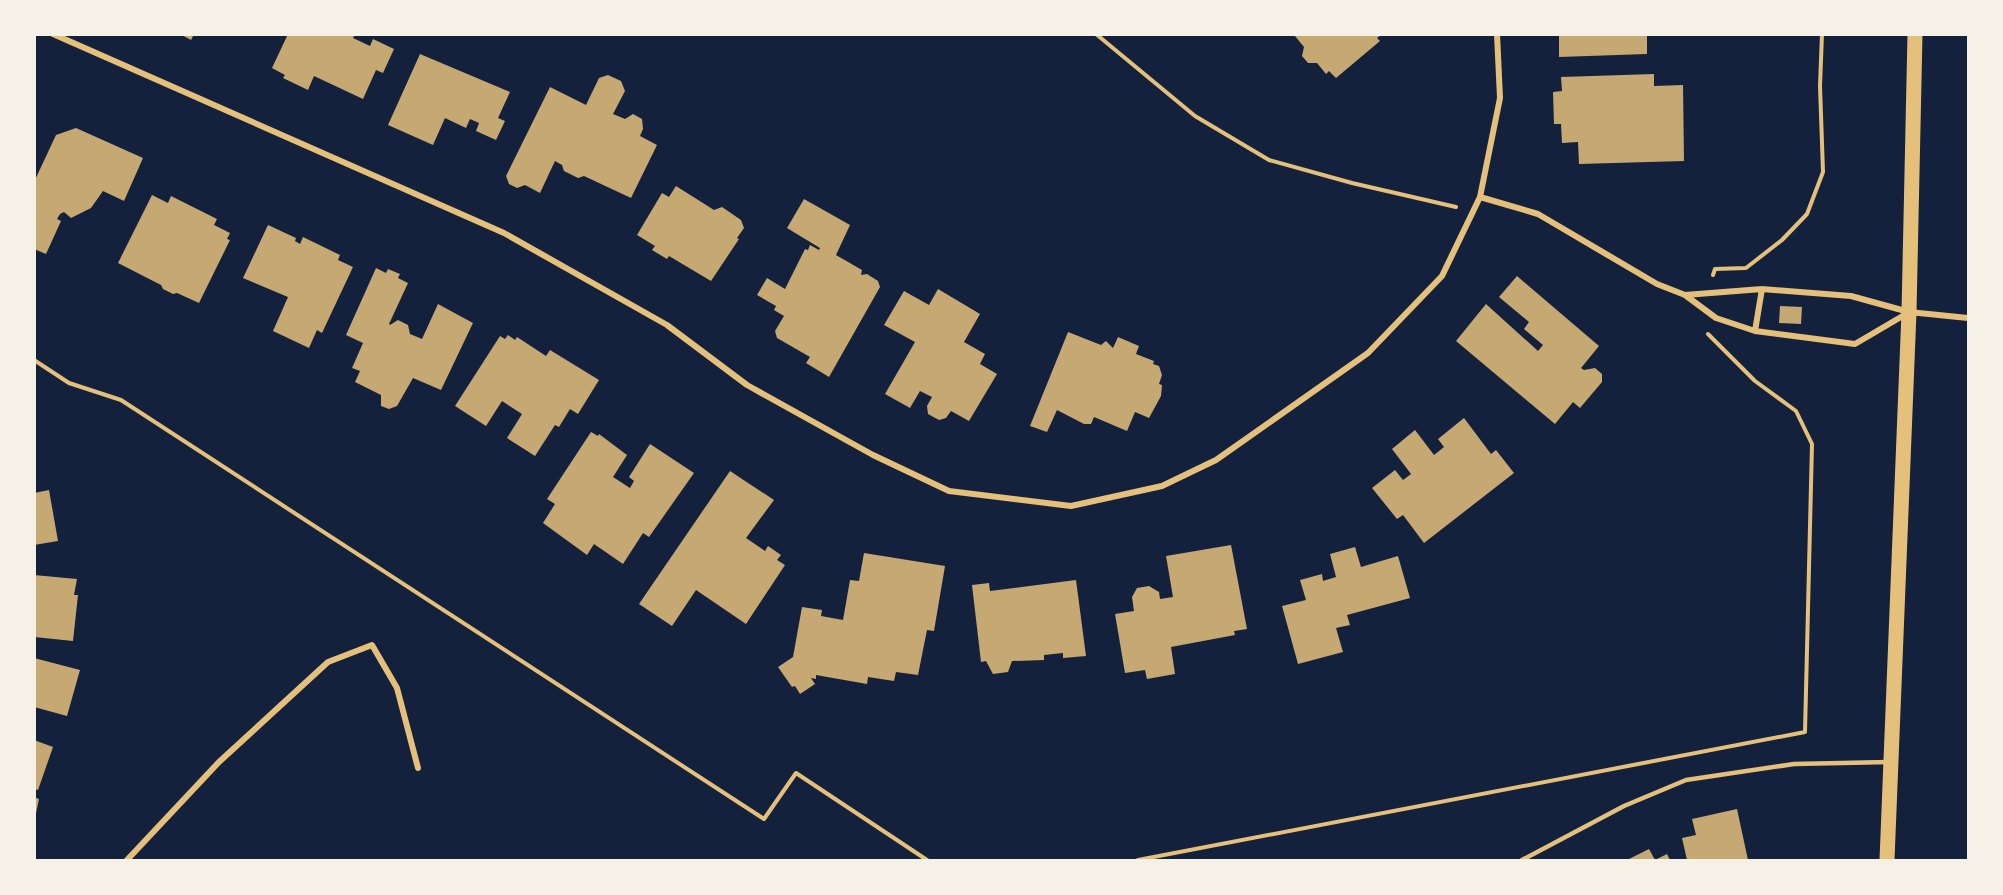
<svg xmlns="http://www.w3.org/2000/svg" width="2003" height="895" font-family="Quicksand,sans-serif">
  <rect width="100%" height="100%" fill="#14213d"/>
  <path fill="#c6a872" d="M180,34h14l-3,6z
    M288,34h67l-2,4 17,8 3,-7 21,10 -11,24 -7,-3 -13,29 -49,-23 -6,14 -25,-12 2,-3 -13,-7z
    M1297,34h85l-5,4 3,3 -44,37 -7,-7 -3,3 -9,-11h-9l-6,-7 2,-9 -9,-11z
    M1559,34h88v20l-88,3z
    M420,54l90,38 -12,26 7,3 -9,19 -20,-9 3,-8 -9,-4 -4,9 -21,-10 -12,27 -45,-20z
    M1654,74v12l29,-1 1,76 -105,3 -1,-22 -16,1 -1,-19h-7l-1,-32 9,-1 -1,-14z
    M608,75l13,6 4,10 -12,23 12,5 8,-5 9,5 1,10 -3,7 17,9 -26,53 -47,-22 -6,2 -14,-7 -2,-6 -7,-4 -15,32 -15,-8 -8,3 -8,-4 -3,-8 44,-89 36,18 13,-27z
    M76,128l67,30 -19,43 -21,-10 -12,17 -20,10 -7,-6 -4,2 -3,5 4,2 -15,33 -12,-5v-67l22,-47z
    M676,186l38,24 8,-3 19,13 3,8 -7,10 2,1 -28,42 -42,-25 -2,3 -15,-9 3,-4 -18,-11 25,-42 7,4z
    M152,195l16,8 3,-7 46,23 -3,6 16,8 -3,6 3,1 -31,63 -22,-10 -4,1 -10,-5 -2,-4 -43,-22z
    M804,199l46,26 -14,30 26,15 -1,5 6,-1 11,7 2,6 -51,90 -23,-14 4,-6 -33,-19 -2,-7 9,-15 -10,-6 2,-4 -19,-11 10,-17 18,11 20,-40 3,1 2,-5 9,5 1,-2 -33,-20z
    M268,225l28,13 -1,3 5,3 3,-7 37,18 -2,5 15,7 -31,66 -5,-3 -8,18 -36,-17 15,-34 -45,-19z
    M376,268l10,5 2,-4 12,5 -2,4 10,5 -19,41 1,1 8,-5 10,5 2,9 12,5 16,-35 35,19 -32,67 -28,-12 -16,28 -8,3 -8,-3v-11l-26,-13 5,-11 -8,-3 11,-25 -17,-8z
    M1517,276l82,70 -18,22 3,2 11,-2 7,6v8l-22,26 -7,-6 -18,22 -99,-83 30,-37 52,47 5,-6 -19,-16 5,-7 -30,-25z
    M938,289l42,25 -16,28 21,12 -5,10 17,10 -28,47 -18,-10 -5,7 -7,2 -11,-6 -1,-8 5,-9 -12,-6 -10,17 -25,-14 30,-52 -31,-17 20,-34 25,14z
    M1780,306l22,1 -1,17 -22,-1z
    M1068,332l33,13 5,-4 7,7 5,-11 21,9 -3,8 18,7 -1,3 6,2 3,9 -3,9 3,1 -1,11 -12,22 -14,-6 -8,19 -33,-14 -3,7h-7l-27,-14 -10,22 -17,-6z
    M508,335l7,5 2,-3 29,19 4,-6 49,30 -21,34 -8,-5 -11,18 -4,-2 -20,31 -28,-18 15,-24 -20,-13 -16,25 -31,-20 45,-70 5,3z
    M1464,418l27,36 5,-4 18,23 -90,70 -21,-28 -6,4 -25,-31 23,-18 8,10 8,-6 -19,-25 23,-19 19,25 10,-8 -6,-8z
    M591,432l7,4 1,-2 28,21 -14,22 17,11 4,-7 -5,-4 21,-33 44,29 -45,64 -6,-4 -20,31 -29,-20 -7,11 -44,-32 12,-19 -8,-5z
    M730,471l44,29 -28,38 19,13 3,-5 13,9 -4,5 8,5 -39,59 -50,-34 -24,36 -33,-22z
    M49,490l9,51 -24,4v-52z
    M1231,545l16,84 -13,2 1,4 -64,12 4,27 -28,5 -2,-9 -20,3 -10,-59 19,-3 -2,-14 5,-9 12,-2 10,6 1,7 13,-2 -7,-41z
    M1355,547l6,20 37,-11 12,42 -63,17 3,10 -14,3 7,24 -45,12 -16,-58 24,-6 -6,-20 22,-6 1,7 13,-4 -6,-23z
    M864,553l81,13 -11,65 -7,-1 -9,45 -22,-3 -2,9 -26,-4 -1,7 -51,-9v4l-5,-1 4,6 -15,10 -5,-8 -3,1 -14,-20 15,-10 9,-50 20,3 -1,6 22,4 7,-40 9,1z
    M34,575l43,4 -3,16h4l-5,46 -39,-4z
    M1076,580l10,76 -23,2v-5l-19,2v5l-32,1 -4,11 -15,2 -7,-13 -5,1 -9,-77 17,-2 1,8z
    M34,658l46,12 -13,46 -33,-9z
    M34,740l19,7 -15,43 -4,-1z
    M34,797l5,2 -4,19h-1z
    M1737,809l11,51h-61l-5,-22 14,-3 -4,-16z
    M1649,849l6,11 12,-6 3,6h-43z"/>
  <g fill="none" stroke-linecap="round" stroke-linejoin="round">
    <path stroke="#e5c07b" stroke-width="4" d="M1096,34l99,82 74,44 83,23 104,24
      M1713,275l2,-6 31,-1 36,-28 25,-26 16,-42 -3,-86 2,-52
      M34,360l35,23 52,17 643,419 32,-46 131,87
      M1138,860l667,-128 7,-288 -16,-33 -41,-30 -47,-47"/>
    <path stroke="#e5c07b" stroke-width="4.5" d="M1522,860l102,-54 62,-26 108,-16 95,-2"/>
    <path stroke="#e5c07b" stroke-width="6" d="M53,34l451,199 163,92 80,60 126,70 76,36 122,15 91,-20 54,-26 152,-107 74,-77 38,-79 20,-99 -3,-64
      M1480,197l58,17 119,70 28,11 31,23 39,13 100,13 51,-30
      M1685,295l77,-6 89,7 58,16 59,6
      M1755,331l7,-42
      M127,860l92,-98 109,-100 44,-17 25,43 21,80"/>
    <path stroke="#e5c07b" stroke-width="15" d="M1887,860l22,-548 6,-278"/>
  </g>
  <rect width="2003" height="895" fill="none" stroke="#f6f1e7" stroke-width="72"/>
</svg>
